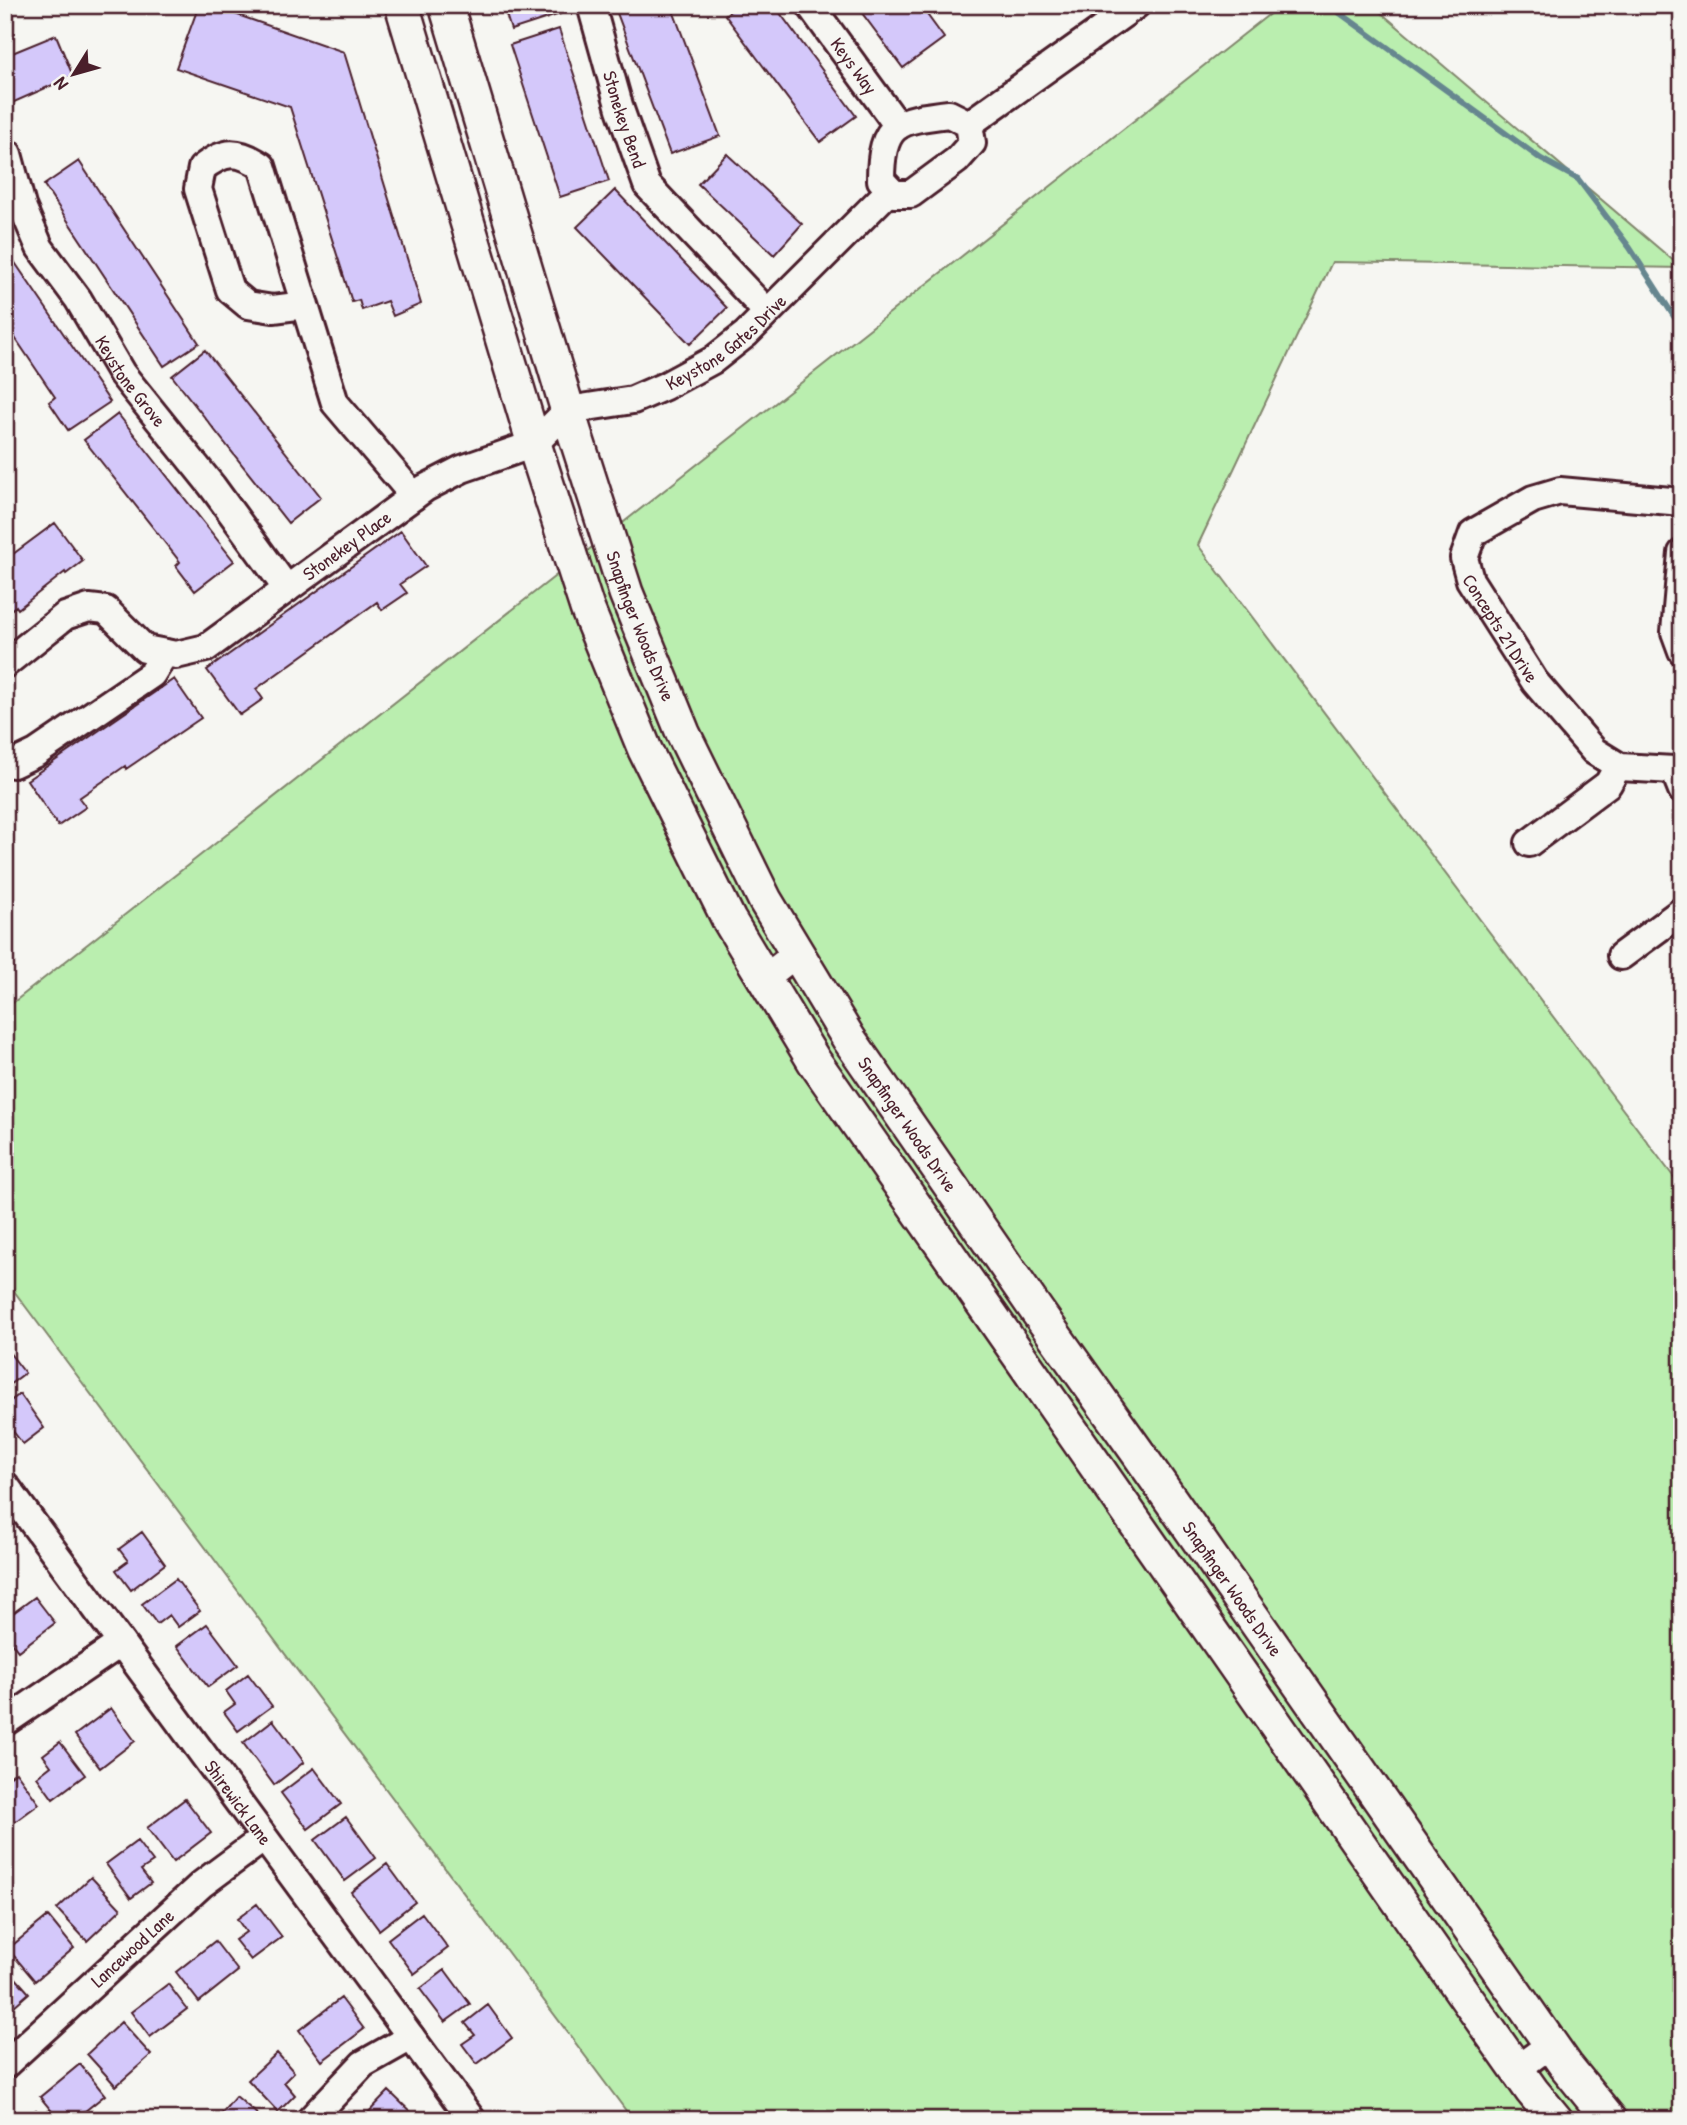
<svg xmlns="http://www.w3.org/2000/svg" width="1687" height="2125" font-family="'Patrick Hand',sans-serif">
  <rect width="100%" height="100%" fill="#f6f6f2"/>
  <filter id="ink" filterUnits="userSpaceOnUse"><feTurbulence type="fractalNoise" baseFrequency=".0143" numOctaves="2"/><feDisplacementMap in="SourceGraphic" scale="14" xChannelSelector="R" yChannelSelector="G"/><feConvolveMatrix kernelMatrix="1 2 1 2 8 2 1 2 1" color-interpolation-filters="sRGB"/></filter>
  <g filter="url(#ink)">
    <path fill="#baeeaf" stroke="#82866d" stroke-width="2" d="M1281,5h91l310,263 -350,-6 -134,283 484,643v932h-1049l-628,-841v-270z"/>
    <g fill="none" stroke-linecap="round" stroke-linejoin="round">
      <path stroke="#66868f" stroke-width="6" d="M1329,5l212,154 37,20 52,69 52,81"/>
    </g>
    <path fill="#d4c8fa" stroke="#4a1f2b" stroke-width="2" d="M199,5h10l135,47 77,252 -28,12 -6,-15 -25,9 -3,-10 -7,2 -62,-195 -114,-39z
      M503,5h54l3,9 -49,16z
      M614,5h57l49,131 -50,18z
      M738,5h36l82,111 -36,26 -95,-127z
      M856,5h64l24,33 -41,30z
      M559,29l50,152 -49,16 -50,-152z
      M56,35l17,41 -68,30v-50z
      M727,154l75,70 -28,31 -76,-71z
      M79,161l120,182 -35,23 -120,-181z
      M615,190l112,118 -37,36 -113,-117z
      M5,248l105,154 -42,28 -19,-28 6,-5 -50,-74z
      M205,350l116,147 -33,26 -116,-147z
      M118,414l116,147 -39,30 -19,-25 4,-4 -96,-122z
      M55,523l28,38 -17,13 -1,-2 -47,37 -2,-3 -11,8v-54z
      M401,531l25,35 -26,18 7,9 -25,17 -5,-8 -121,87 7,10 -23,16 -33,-45z
      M174,679l27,39 -75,51 -1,-3 -46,32 7,9 -28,19 -31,-46z
      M5,878l7,9 -7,6z
      M5,1347l20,26 -20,15z
      M20,1394l24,34 -21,16 -18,-23v-16z
      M142,1532l23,32 -34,26 -15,-20 12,-9 -9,-12z
      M176,1579l24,32 -22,16 -9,-12 -12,9 -15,-20z
      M35,1597l20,26 -37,28 -13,-17v-15z
      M207,1624l31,41 -30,22 -31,-41z
      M5,1664l7,10 -7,5z
      M248,1674l24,32 -34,25 -14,-19 11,-8 -9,-13z
      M111,1708l24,33 -35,27 -25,-33z
      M273,1720l31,42 -30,23 -31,-42z
      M60,1742l25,33 -32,24 -16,-22 14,-11 -8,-11z
      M314,1768l27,36 -33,25 -27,-36z
      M16,1772l23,32 -34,25v-49z
      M185,1799l26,34 -38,29 -26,-34z
      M346,1817l30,41 -31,23 -30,-41z
      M137,1841l16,21 -12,8 10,13 -20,15 -25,-34z
      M387,1864l28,38 -36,28 -28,-38z
      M91,1877l30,32 -34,32 -30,-32z
      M257,1904l25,33 -31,23 -16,-20 11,-8 -9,-13z
      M422,1913l26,35 -34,26 -26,-35z
      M48,1916l26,32 -39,33 -27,-32z
      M215,1941l23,30 -39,31 -23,-30z
      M5,1966l24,27 -24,21z
      M445,1970l25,34 -25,18 -25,-33z
      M168,1984l19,25 -37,28 -19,-25z
      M341,1998l23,31 -42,32 -23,-31z
      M488,2005l24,33 -35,26 -15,-20 13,-9 -10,-12z
      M121,2022l30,33 -35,31 -29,-32z
      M277,2053l17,19 -10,10 11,13 -17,17 -30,-32z
      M80,2064l25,31 -31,25h-15l-19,-23z
      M389,2091l30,29h-58z
      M236,2096l28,24h-48z
      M36,2110l7,10h-20z"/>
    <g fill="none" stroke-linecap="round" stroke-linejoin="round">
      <defs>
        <g id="minor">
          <path id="s1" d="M591,5l29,104 27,76 120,127"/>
          <path id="s2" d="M810,5l88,121"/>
          <path d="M949,114l20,10 3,19 -15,17 -46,34h-17l-13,-14c0,-58 17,-60 68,-66z"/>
          <path d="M969,124l167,-119"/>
          <path id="s3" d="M5,155l3,-1 14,52 18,42 38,51 44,75 90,112 75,103"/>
          <path d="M305,305l-32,4 -25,-4 -18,-15 -32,-101 4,-21c23,-18 36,-18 60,-2l73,237 79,93"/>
          <path id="s4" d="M1682,502l-122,-11 -27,8 -60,34 -9,25 6,22 65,102 59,69 26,16 54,3 8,20"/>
          <path d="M1682,553l-7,79 7,19"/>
          <path id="s5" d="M5,664l60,-48 24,-8 17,2 39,39 31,6 30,-7 219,-160 37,-19 72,-25 34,-34 65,-10 32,-14 48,-26 33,-26 144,-144"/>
          <path d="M5,760l8,4 23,-11 116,-79 13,-21"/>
          <path d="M1529,843l79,-59 10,-18"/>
          <path d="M1621,956l61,-45"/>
          <path d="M764,979l33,-26"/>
          <path id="s6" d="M5,1485l467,635"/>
          <path d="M5,1722l116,-79"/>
          <path id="s7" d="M5,2065l197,-181 62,-46"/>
          <path d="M1517,2069l34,-25"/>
          <path d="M310,2120l53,-56 48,-27"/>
        </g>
        <g id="major">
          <path d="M402,5l132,439 53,164 58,142 84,170 85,141 658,945 60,85 24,29"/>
          <path id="s8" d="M446,5l128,426 52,162 57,140 82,167 84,139 188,272 101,142 428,613 44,54"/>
        </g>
      </defs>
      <use href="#minor" stroke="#4a1f2b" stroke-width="32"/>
      <use href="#major" stroke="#4a1f2b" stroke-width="38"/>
      <use href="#minor" stroke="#f6f6f2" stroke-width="26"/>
      <use href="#major" stroke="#f6f6f2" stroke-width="33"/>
    </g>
  </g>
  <g text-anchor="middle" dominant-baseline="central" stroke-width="5" stroke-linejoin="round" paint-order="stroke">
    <g font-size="19" fill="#4a1f2b" stroke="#f6f6f2">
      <text stroke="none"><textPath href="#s2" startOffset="75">Keys Way</textPath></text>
      <text stroke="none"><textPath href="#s1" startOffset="119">Stonekey Bend</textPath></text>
      <text stroke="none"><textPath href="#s5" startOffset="850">Keystone Gates Drive</textPath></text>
      <text stroke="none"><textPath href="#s3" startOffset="264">Keystone Grove</textPath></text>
      <text stroke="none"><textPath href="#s5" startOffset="411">Stonekey Place</textPath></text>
      <text stroke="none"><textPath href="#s8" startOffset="651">Snapfinger Woods Drive</textPath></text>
      <text stroke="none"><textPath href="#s4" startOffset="326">Concepts 21 Drive</textPath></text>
      <text stroke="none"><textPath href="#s8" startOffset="1218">Snapfinger Woods Drive</textPath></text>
      <text stroke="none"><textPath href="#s8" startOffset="1785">Snapfinger Woods Drive</textPath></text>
      <text stroke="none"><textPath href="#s6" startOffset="394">Shirewick Lane</textPath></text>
      <text stroke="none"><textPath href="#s7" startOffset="173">Lancewood Lane</textPath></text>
    </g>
  </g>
  <rect width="1687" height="2125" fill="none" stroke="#f6f6f2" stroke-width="28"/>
  <rect x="14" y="14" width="1659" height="2097" fill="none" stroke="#4a1f2b" stroke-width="2.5" filter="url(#ink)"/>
  <g transform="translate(74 74) rotate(233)" stroke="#f6f6f2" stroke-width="5" paint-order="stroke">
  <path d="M0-5L12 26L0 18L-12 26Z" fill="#4a1f2b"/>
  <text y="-10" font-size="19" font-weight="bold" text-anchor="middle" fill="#4a1f2b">N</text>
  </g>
</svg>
